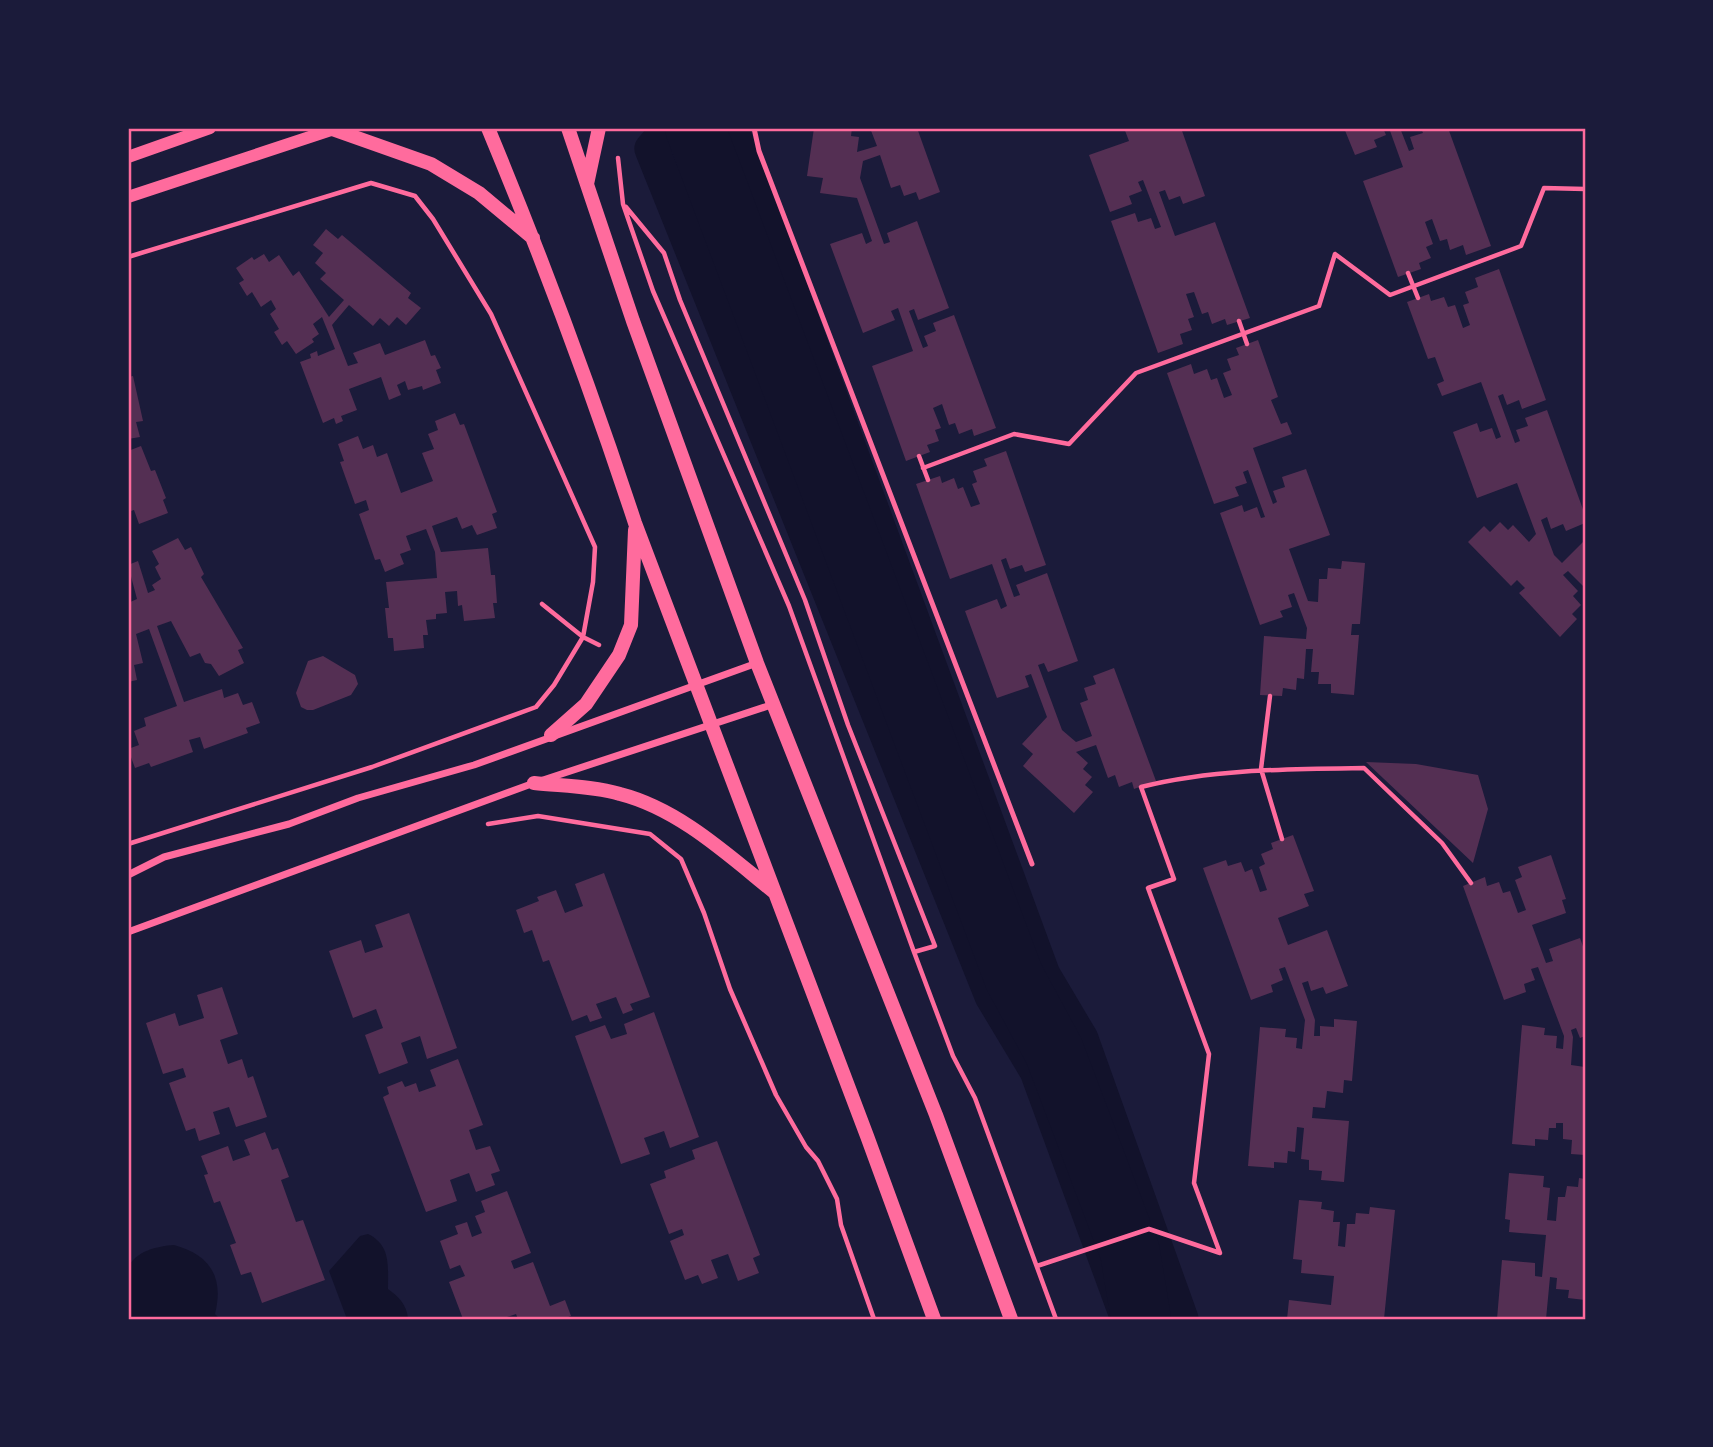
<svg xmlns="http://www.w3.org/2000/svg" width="1713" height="1447" font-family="'PT Sans',sans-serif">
  <rect width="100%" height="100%" fill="#1b1b3a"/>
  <path fill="#12122b" d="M368,1234c23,11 20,32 20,55 11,8 19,16 20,30h-61l-18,-48 31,-35z
    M174,1245c37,10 50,33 41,69l5,5h-92c0,-13 -4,-38 0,-50 6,-18 30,-23 46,-24z"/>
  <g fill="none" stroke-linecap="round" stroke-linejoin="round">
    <path stroke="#12122b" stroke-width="35" d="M670,128l-18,21 340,847 45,75 91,248
      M731,128l312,847 38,64 100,280"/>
    <path stroke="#12122b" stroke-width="60" d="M695,128l319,849 40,74 76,201 11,67"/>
  </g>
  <path fill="#542f53" d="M814,128h38l-1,8 8,1 -2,15 20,-6 -7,-18h47l23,64 -21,8 -3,-8 -12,4 -4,-11 -9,3 -11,-33 -17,6 -3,17 24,66 6,-2 -3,-9 30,-12 32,87 -31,12 -4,-11 -5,2 14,37 5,-2 -4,-10 12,-5 -3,-8 21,-8 42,113 -22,8 -2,-7 -13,5 -4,-11 -6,2 -7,-21 -9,4 8,20 -6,2 4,11 -12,4 3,7 -24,9 -34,-95 41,-15 -15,-43 -7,3 4,9 -32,13 -33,-89 32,-11 4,11 6,-3 -15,-43 -37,-5 3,-15 -16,-2z
    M1124,128h57l24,68 -22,8 -3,-8 -11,4 -4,-10 -6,2 16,44 40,-14 35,96 -23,7 -2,-6 -13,5 -4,-12 -6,2 -8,-22 -8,2 8,23 -6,2 4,11 -12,4 3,10 -25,9 -47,-132 24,-8 3,9 13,-4 4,11 6,-2 -18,-47 -5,2 4,9 -13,5 3,8 -22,8 -21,-57 40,-14z
    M1344,128h39l3,7 -12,5 3,7 -22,8z
    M1389,128h11l9,23 5,-2 -4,-12 13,-4 -2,-5h27l43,118 -25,9 -3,-10 -13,5 -3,-11 -7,2 -8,-22 -7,3 8,22 -7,3 5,11 -12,5 2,6 -23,8 -35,-96 40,-14z
    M326,229l12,10 4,-4 69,58 -3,5 13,10 -15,17 -9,-8 -8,9 -9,-8 -7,8 -24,-21 -17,20 16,41 10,-3 -5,-10 27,-10 5,12 40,-15 6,16 4,-1 6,13 -5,2 5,13 -18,7 -1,-4 -14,4 -3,-9 -8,4 4,10 -12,5 -8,-23 -32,12 8,21 -16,6 2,5 -7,3 -2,-6 -11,5 -23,-61 11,-4 -1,-4 7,-3 1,5 17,-7 -13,-32 -9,7 6,10 -7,5 2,3 -18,12 -9,-13 -5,4 -8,-13 5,-3 -9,-15 6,-5 -5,-9 -10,7 -9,-15 -5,4 -8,-13 5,-3 -8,-12 16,-11 2,3 10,-6 5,8 10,-7 14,21 6,-5 30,46 15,-17 -24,-21 6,-6 -11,-10 8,-10 -10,-8z
    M1499,269l47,131 -24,9 -3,-9 -12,5 -4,-11 -5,2 17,47 5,-2 -4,-11 12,-4 -3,-8 22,-8 38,105v8l-19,8 -3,-7 -12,5 -4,-12 -6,3 13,35 8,8 23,-23v48l-17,-17 -5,4 15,16 -5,5 8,9 -9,9 5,5 -17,18 -41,-44 6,-5 -8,-8 -6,6 -43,-44 16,-16 6,6 10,-10 8,8 5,-5 16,17 7,-8 -19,-51 -40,15 -24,-66 24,-9 3,9 12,-4 4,11 5,-2 -20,-55 -39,14 -5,-12 7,-3 -9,-24 -7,2 -21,-57 22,-8 2,7 13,-4 4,10 7,-2 8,23 7,-3 -7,-20 6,-2 -4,-11 13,-5 -3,-9z
    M1258,340l20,57 -7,3 10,24 6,-2 5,12 -39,14 20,56 4,-2 -4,-11 12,-4 -3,-10 24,-8 24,66 -41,14 19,52 10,1 1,-23h8l1,-11 13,1 1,-8 23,2 -5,61h-8l-1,11h8l-5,60 -23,-2v-9h-13l1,-12h-8l2,-23h-7l-2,30 -7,-1 -1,12 -13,-2 -1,8 -22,-1 4,-59 42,3 1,-11 -13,-35 -6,2 4,12 -12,4 3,6 -23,8 -40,-112 22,-8 2,7 13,-5 4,11 4,-1 -17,-47 -5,2 4,11 -12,4 4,9 -25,8 -47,-131 24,-9 3,10 13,-5 4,11 6,-2 7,20 8,-3 -9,-22 8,-3 -4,-11 12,-4 -3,-7z
    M133,376l10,45 -7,1 4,15 -12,2v-62z
    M455,413l5,12 4,-1 33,88 -5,2 5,14 -20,7 -5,-10 -10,4 -5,-12 -25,9 9,26 47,-4 3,27h4l2,28h-4l2,15 -31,3 -2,-16 -4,1 -1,-15 -12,1 2,21 -11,1v5l-10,1 2,15h-5l1,13 -30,3 -1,-13h-5l-3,-30h4l-3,-26 51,-4 -2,-26 -9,-23 -20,7 5,14 -11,4 4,10 -19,8 -5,-13 -5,1 -16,-46 10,-4 -3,-10 -11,4 -15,-42 4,-1 -6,-17 20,-8 5,13 10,-4 4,12 10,-4 14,40 32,-12 -11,-28 12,-4 -6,-15 10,-4 -3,-9z
    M141,446l10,25 4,-1 11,28 -3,2 5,13 -29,11 -5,-14 -6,2v-61z
    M1006,451l40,114 -21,7 -3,-7 -12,4 -4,-11 -5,2 13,37 6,-2 -4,-10 31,-12 31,88 -30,11 -4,-9 -6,2 24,65 14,12 16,-6 -12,-33 8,-3 -4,-12 12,-4 -3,-8 21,-8 42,113 -22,8 -2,-7 -13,5 -4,-12 -7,3 -12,-33 -20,7 12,11 -5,6 9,8 -7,8 8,7 -19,21 -51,-47 10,-12 -11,-10 25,-27 -16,-43 -6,2 4,11 -32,11 -32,-87 32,-12 4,10 6,-3 -15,-42 -42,15 -34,-95 24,-8 2,7 12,-5 4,11 5,-2 8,20 9,-3 -8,-20 5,-2 -4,-11 14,-5 -3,-7z
    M178,538l7,12 6,-3 13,27 -3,3 42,71 -5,2 6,13 -25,13 -8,-12 -6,-1 -5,-10 -10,4 -19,-36 -14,5 27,76 38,-13 2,9 14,-5 5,12 9,-3 8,21 -14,5 2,5 -44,16 -4,-12 -11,3 4,12 -42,15 -2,-4 -14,5 -7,-19 11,-4 -5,-14 12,-5 -2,-8 33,-12 -28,-77 -13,5 7,29 -9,2 3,15 -9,2v-79l9,-4 -9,-34 10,-4 10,32 7,-3 -3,-5 9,-6 -6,-12 4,-3 -7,-13z
    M323,656l32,19 3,9 -7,11 -38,15h-6l-6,-3 -5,-14 12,-32z
    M1366,762l50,2 62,11 10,34 -15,54z
    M1293,835l21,56 -10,3 5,12 -31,12 10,27 39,-15 21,56 -22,8 -3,-7 -12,4 -3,-10 -6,2 13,37 -1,16h6v-10l14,1v-8l23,2 -5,60 -8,-1 -1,13 -16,-2 -2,17 -12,-1 -1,11 37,3 -5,61 -23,-2 1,-9 -13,-1v-10l-8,-1 3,-31 -7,-1 -2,25 -7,-1 -1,12 -13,-1v6l-26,-2 12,-139 26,2 -1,8 12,1 -1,10 6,1 3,-29 -20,-53 -6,2 4,11 -12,5 2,7 -22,8 -48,-132 23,-8 2,6 13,-4 4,10 7,-3 8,23 7,-2 -8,-23 6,-3 -4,-10 12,-5 -2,-6z
    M1551,855l15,44 -4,1 4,13 -34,12 14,38 7,-2 -4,-12 31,-11 5,14v84l-5,2 -4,-10 -5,2 2,7 -2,28 14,2v88l-14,-1 1,-14 -9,-1v-16h-7v5h-7l-1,12 -13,-1v7l-23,-2 10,-119 23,3 -1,7 13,1 -1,12 7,1 1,-13 -26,-69 -7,2 4,11 -11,4 2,8 -22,8 -41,-114 22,-9 2,9 12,-4 4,11 7,-2 8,22 8,-3 -11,-30 7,-3 -4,-10z
    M604,873l46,124 -20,7 3,6 -10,4 -7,-17 -20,7 6,14 -12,4 -3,-7 -15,6 -23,-61 -6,2 -11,-32 -8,3 -8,-23 23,-9 -2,-4 19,-7 9,23 18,-7 -8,-22z
    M409,913l48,135 -30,11 -7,-23 -19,7 7,20 -29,11 -14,-39 18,-7 -7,-19 -23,9 -24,-67 32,-11 4,13 18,-6 -8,-22z
    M222,987l16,47 -18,6 8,24 14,-5 6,19 5,-2 14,41 -31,10 -7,-20 -16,5 7,22 -21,7 -4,-13 -9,3 -17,-48 17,-6 -3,-9 -20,6 -17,-51 29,-10 4,13 25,-8 -7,-23z
    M654,1012l45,125 -29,11 -6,-17 -20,7 6,16 -29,10 -46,-128 30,-11 6,14 16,-5 -3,-10z
    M458,1059l25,66 -14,5 7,20 14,-4 10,25 -9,3 4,11 -19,7 -7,-19 -19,7 7,21 -31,11 -43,-115 6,-3 -2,-7 15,-6 3,6 11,-4 3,9 17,-6 -6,-16z
    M265,1132l7,18 6,-2 11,29 -8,3 15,42 7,-2 22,60 -63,23 -11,-31 -10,3 -11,-30 6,-2 -16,-42 -6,2 -10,-28 4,-1 -7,-18 27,-10 5,15 17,-6 -6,-15z
    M717,1141l43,114 -7,3 6,15 -21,8 -10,-27 -17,6 7,18 -16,6 -4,-9 -13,5 -15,-39 14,-6 -2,-6 -13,5 -19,-50 16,-6 -2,-7 31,-12 -3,-9z
    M1509,1173l35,3 -1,11 7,1 -3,32 9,1 2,-24h7l2,-11 11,1 1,-9 6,1v121l-17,-2 1,-8 -13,-1 1,-11 -7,-1 -4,42h-49l5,-59 33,3v13l7,1 4,-42 -37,-3 1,-12 -5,-1z
    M507,1191l24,62 -20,8 3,8 19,-7 17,44 15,-6 6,16 -8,3h-45l-2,-5 -15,5h-38l-14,-37 16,-6 -5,-11 -10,4 -10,-28 18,-7 -3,-8 12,-4 5,15 10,-4 -7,-17 10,-4 -4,-11z
    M1299,1200l23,2 -1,7 13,2 -1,11h7l-2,24 7,1 2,-23h8l1,-11 13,1 1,-7 25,3 -11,109h-97l2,-19 42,5 3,-29 -33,-3 1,-13 -9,-1z"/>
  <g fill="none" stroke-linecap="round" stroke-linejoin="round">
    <path stroke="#ff6b9d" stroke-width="4.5" d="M618,158l5,46 30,87 136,315 125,346 39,104 22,42 81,221
      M626,207l38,46 16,47 125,300 43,125 87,221 -21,6
      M128,257l243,-74 44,13 18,23 58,95 104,233 -2,35 -10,55 -41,-33
      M1408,273l10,25
      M1239,321l8,23
      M919,456l9,24
      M923,468l91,-34 55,10 67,-71 183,-67 16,-52 55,41 131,-49 23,-58 41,1
      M1270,696l-9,73 21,70
      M488,824l50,-8 112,18 31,25 23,54 26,76 46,106 30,52 12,14 19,38 4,26 33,94
      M128,844l244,-77 164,-60 18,-22 29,-48 16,8
      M1037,1266l112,-37 71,24 -26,-70 15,-129 -61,-166 26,-9 -33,-92c72,-18 148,-18 223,-19l78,75 29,40"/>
    <path stroke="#ff6b9d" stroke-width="5" d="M754,128l5,23 273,713"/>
    <path stroke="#ff6b9d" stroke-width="7" d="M128,875l36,-18 125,-33 69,-26 116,-33 283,-102
      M128,932l406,-149 240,-79"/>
    <path stroke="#ff6b9d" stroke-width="12" d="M128,157l82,-29
      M128,197l209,-69"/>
    <path stroke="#ff6b9d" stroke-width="14" d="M488,128c54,130 103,261 147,395l232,613 67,183
      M568,128l65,193 124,342 179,452 75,204
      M332,129l99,35 48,29 54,45
      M587,184l12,-56
      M551,735l35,-31 33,-49 12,-30 4,-95
      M534,783c28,3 59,3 86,11 59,15 108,61 154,98"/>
  </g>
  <rect width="1713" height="1447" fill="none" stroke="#1b1b3a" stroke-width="259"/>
  <rect x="130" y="130" width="1454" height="1188" fill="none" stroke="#ff6b9d" stroke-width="2.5"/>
</svg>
